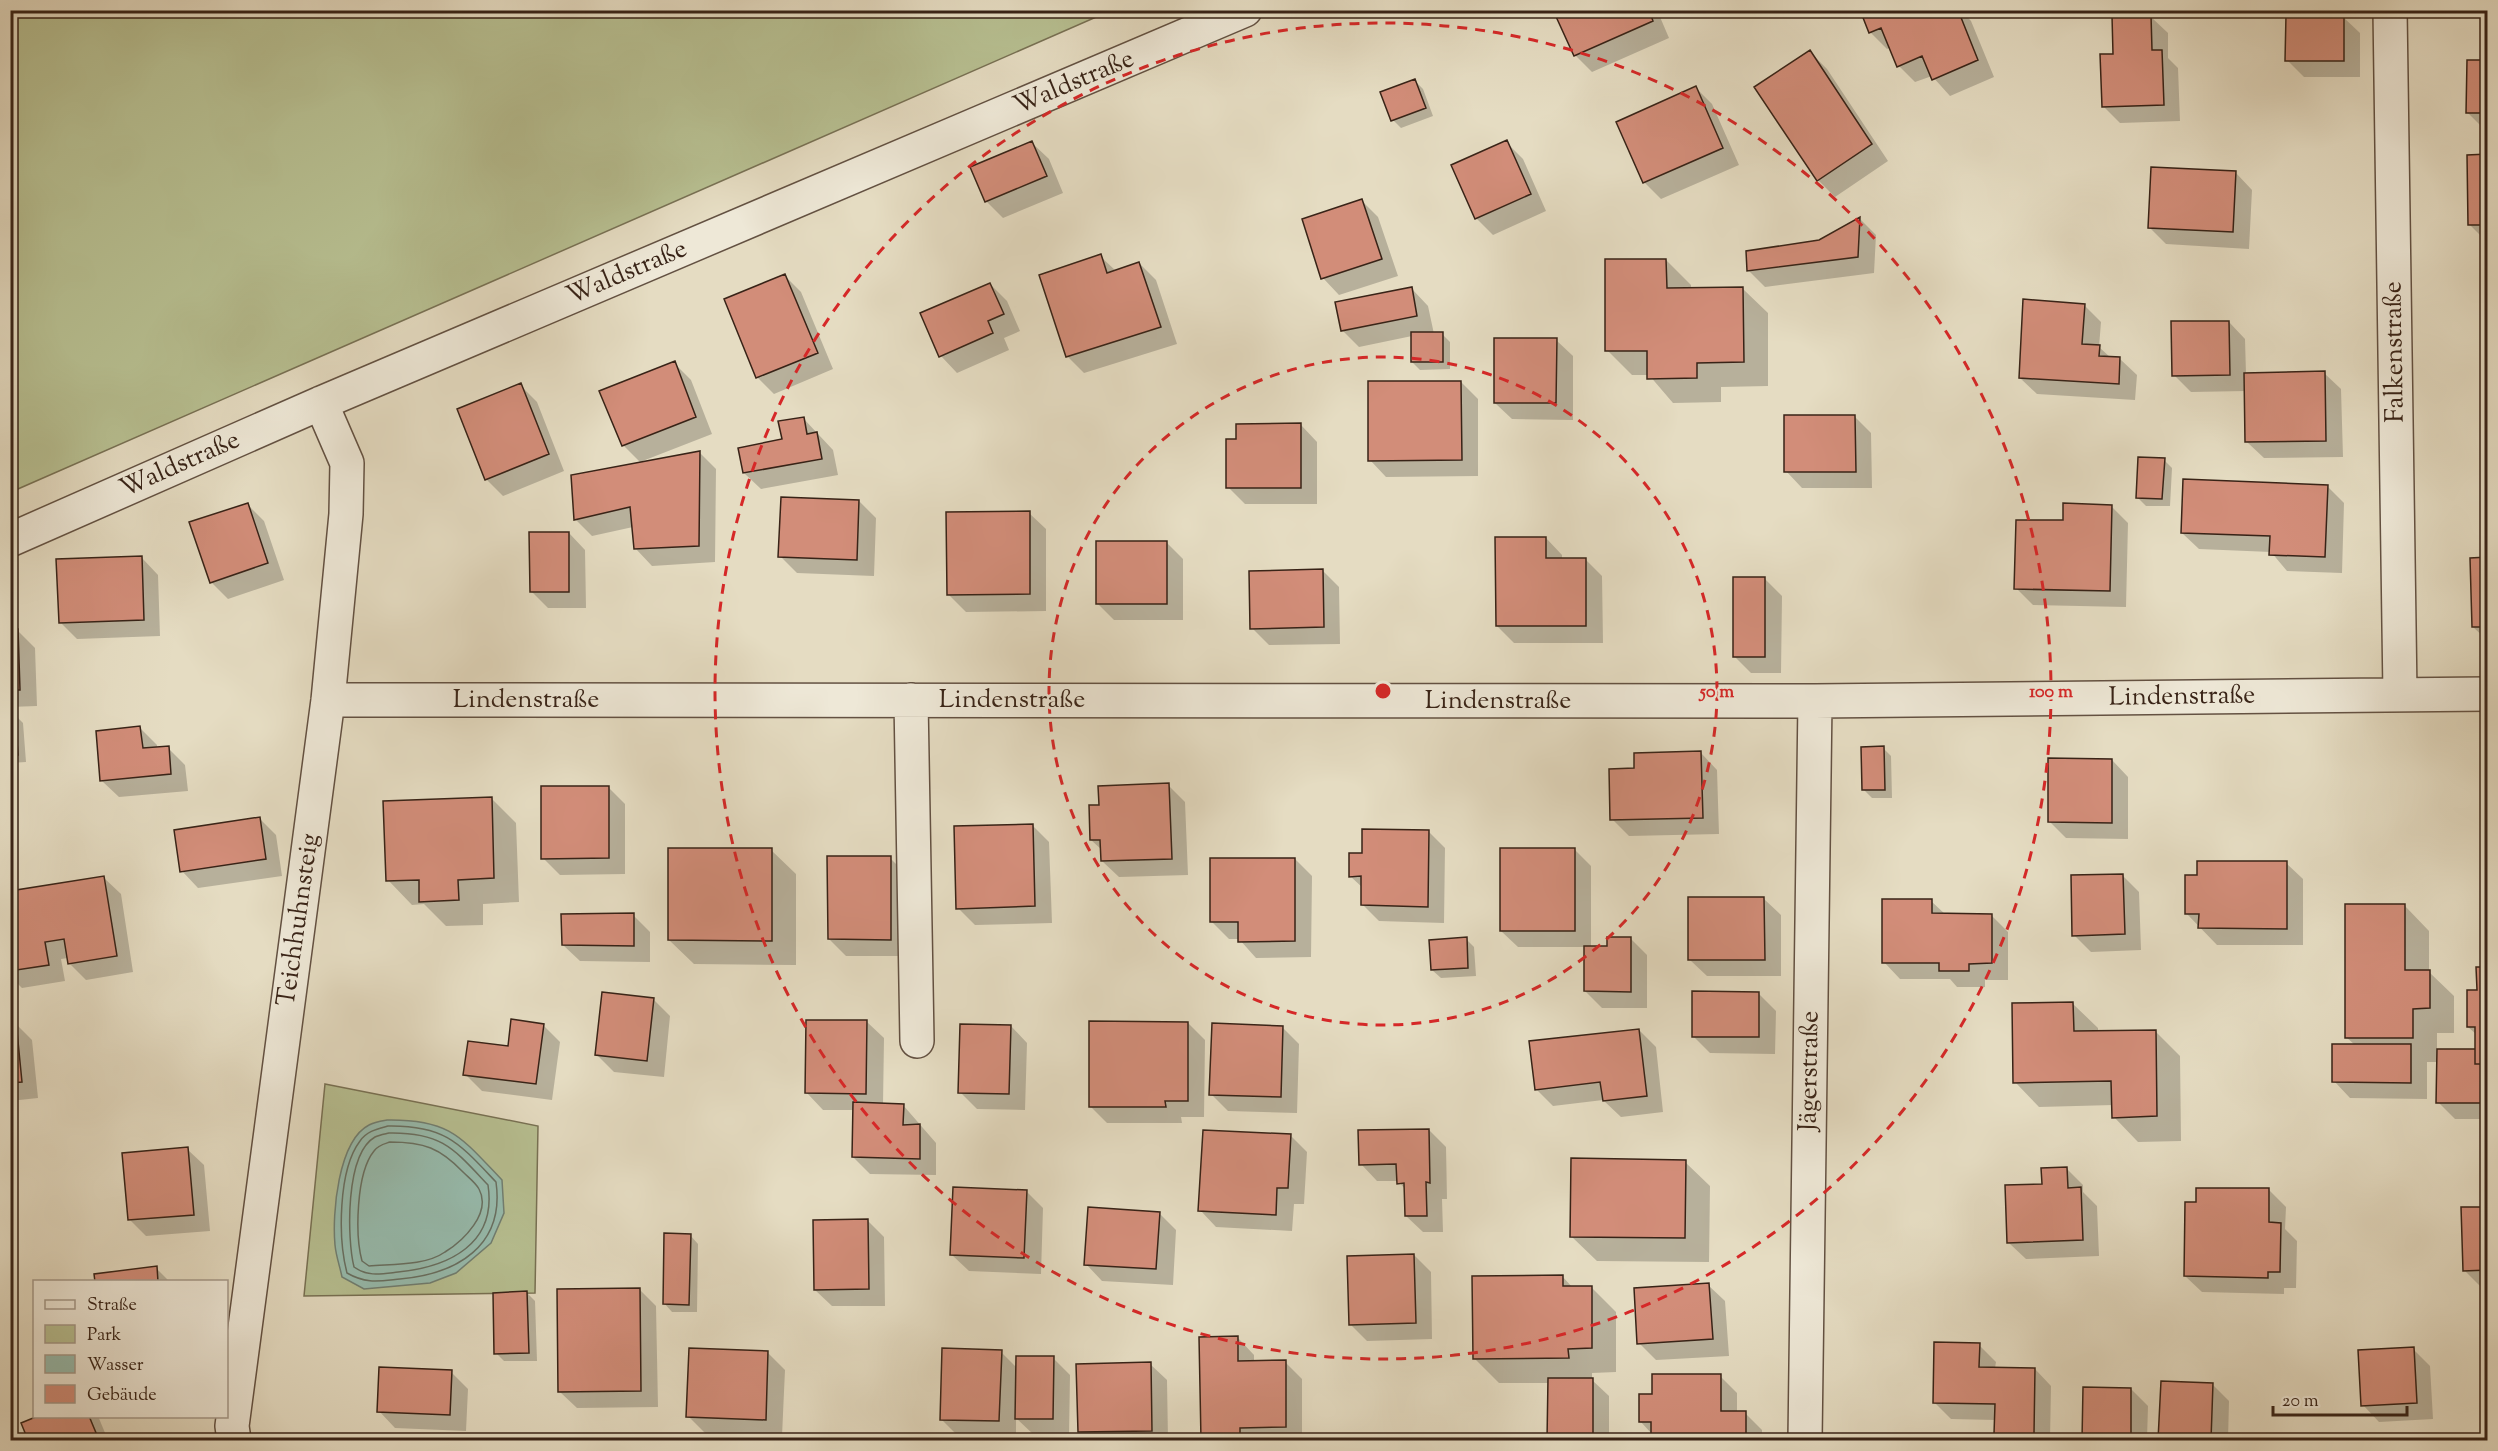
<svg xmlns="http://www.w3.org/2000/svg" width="2498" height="1451" font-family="'Sorts Mill Goudy',serif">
  <rect width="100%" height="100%" fill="#e5dcc2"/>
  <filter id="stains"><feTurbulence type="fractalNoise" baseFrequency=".00333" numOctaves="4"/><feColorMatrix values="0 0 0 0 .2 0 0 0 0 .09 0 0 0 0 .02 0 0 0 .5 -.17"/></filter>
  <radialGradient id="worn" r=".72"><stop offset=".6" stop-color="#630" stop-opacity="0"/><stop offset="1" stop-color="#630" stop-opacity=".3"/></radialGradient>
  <path fill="#b7bf91" stroke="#787154" stroke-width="1.5" d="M11,10h1099v1l-1099,481z
    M325,1084l213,42 -3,167 -231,3z"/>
  <path fill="#97bcae" stroke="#717f72" stroke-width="1.5" d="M387,1120c63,-1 74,17 115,60l2,33 -13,30 -35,30 -26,10 -66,6 -22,-12c-2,-10 -6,-21 -7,-32 -3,-31 3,-104 34,-120 5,-3 12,-4 18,-5z"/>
  <path fill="#0003" d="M1555,10h102l12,28 -77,34 -17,-17z
    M1861,10h100l10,11 23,56 -44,19 -18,-20 -17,6 -16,-16 -8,-19 -4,2 -17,-17z
    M2151,17l17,16v25l10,10 2,53 -60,2 -17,-17 11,-51z
    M2343,17l17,16v44h-56l-17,-17z
    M1810,52l17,17 61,92 -53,36 -17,-17 -62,-92z
    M2488,61v69h-3l-17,-17z
    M1415,81l8,8 10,27 -32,12 -8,-8z
    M1696,88l16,16 27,61 -78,34 -17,-17 -26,-59z
    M1506,142l17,17 23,52 -53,24 -17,-17z
    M1032,143l17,16 14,34 -60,25 -17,-17 -14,-33z
    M2488,156v85h-2l-17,-17z
    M2236,173l16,17 -3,59 -83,-5 -17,-17z
    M1362,201l16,16 20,59 -59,19 -16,-17z
    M1860,219l16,16 -2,38 -109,14 -17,-17 71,-29z
    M1100,256l16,15 23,-8 17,17 21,64 -93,29 -16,-16 -27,-81z
    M1666,260l25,25v4h52l25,24v73l-47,1v15l-48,1 -24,-28h-17l-25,-25z
    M785,276l16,16 32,77 -59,25 -17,-17z
    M990,284l17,17 13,30 -16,7 5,12 -52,23 -16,-17 -19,-42z
    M1412,289l16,17 6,28h8l8,8v27l-30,1 -8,-8v-26l-53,11 -17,-17z
    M2084,305l17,17 -2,25 12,11 9,1 17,16 -2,25 -98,-6 -17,-16z
    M2229,322l16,17 1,35 78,-1 17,16 2,68 -79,1 -17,-16 -1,-51 -55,1 -17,-17z
    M1556,340l17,16v64l-61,-1 -17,-16z
    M674,363l17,17 21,54 -72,28 -17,-17z
    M1461,382l17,17v77l-92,1 -16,-17z
    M520,385l17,17 27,69 -61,25 -17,-17z
    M1854,416l17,17 1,55h-70l-16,-17z
    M803,418l30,32 5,25 -77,14 -17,-16 39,-32z
    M1301,425l16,17v62h-72l-17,-17 10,-46z
    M700,453l16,16 -1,93 -63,4 -16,-17 -3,-22 -41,9 -17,-17z
    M2164,460l8,8 -2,38h-24l-8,-8z
    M2327,486l17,17 -2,70 -55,-2 -16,-19 -72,-3 -17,-16z
    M859,501l17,17 -2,58 -77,-3 -17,-17z
    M247,504l17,17 20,59 -56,19 -17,-17z
    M2111,506l17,17 -2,84 -93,-2 -17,-17 49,-66z
    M1029,513l17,16v82l-80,1 -17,-17z
    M569,533l16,17 1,58h-38l-17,-17z
    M1546,538l16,17v4h23l17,17 1,67h-89l-17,-17z
    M1166,542l17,17v61h-69l-17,-17z
    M142,558l16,17 2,61 -83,3 -17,-17z
    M2488,559v82l-15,-14z
    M1322,570l17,17 1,57 -71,1 -17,-17z
    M1765,579l17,17 -1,77h-30l-17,-17z
    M10,631h8l17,17 2,58 -27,1z
    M15,715l8,8 3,39 -16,1v-47z
    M140,728l17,17v4l11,-1 17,17 3,26 -69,6 -17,-16z
    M1883,748l8,8 1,42h-20l-8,-8z
    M1701,753l16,17 2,64 -90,2 -17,-17 24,-49z
    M2112,760l16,17v62l-62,-1 -17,-17z
    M1168,785l17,17 3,73 -69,2 -17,-16v-11l-11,-10 10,-33z
    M608,787l17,17v70l-65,1 -17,-17z
    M491,798l25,25 3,79 -36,2v21l-37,1 -22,-22 -12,1 -24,-25z
    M259,818l17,17 6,41 -84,12 -16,-17z
    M1032,825l17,17 3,81 -77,2 -17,-17z
    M1429,832l16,16 -1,75 -65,-2 -17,-17 1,-16 -13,-12 13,-21z
    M1574,849l17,17v82h17l22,-10 17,17v53h-45l-17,-17v-44h-67l-17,-16z
    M771,850l25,24v91l-102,-1 -25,-24z
    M890,858l17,17v81h-61l-17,-17z
    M1295,859l17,17 -1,81 -55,1 -17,-19h-10l-17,-17z
    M2286,863l17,16v66h-86l-30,-31 11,-38z
    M2122,875l17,17 2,58 -50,2 -17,-17z
    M104,878l17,16 12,78 -47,8 -17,-17 -1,-5 -7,1 4,22 -43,7 -12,-12v-83z
    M1764,899l17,16v61h-74l-17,-16z
    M1931,901l15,14h45l17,17v48h-23v7h-28l-7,-8h-50l-16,-17z
    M2405,906l24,25v41l25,24v37h-17v18h40v-16l-9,-8 20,-59v151h-33l-17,-17v-40h-11v37l-77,-1 -16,-17 21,-36 -9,-8z
    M633,915l17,17v30l-70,-1 -17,-16z
    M1466,939l8,8 2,29 -35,2 -9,-8z
    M1759,994l17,17 -1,43 -65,-1 -17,-17z
    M653,999l17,17 -6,61 -50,-5 -17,-17z
    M2073,1004l25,24v4l57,-1 25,25 1,85 -43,1 -24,-25 -1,-12 -74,2 -24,-25z
    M867,1022l17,16 -1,67h20l33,38v32l-66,-1 -17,-17 1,-47h-31l-16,-17z
    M10,1023h5l17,17 6,58 -28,3z
    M1188,1023l17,17 -1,77h-23l1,6h-75l-17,-17z
    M543,1025l17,17 -8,58 -70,-9 -17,-17z
    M1011,1026l16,17 -2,67 -48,-1 -17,-17z
    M1283,1028l16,16 -2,69 -69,-2 -17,-17z
    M1639,1030l17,17 7,65 -42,5 -18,-17 -50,6 -17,-17z
    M1429,1130l17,17 1,52h-5l1,33h-20l-17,-16v-26l-8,-9h-21l-16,-17z
    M1290,1135l17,17 -3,52h-10l-2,27 -76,-4 -16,-17z
    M187,1149l17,16 6,66 -64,5 -17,-17z
    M1685,1162l25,24 -1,76 -112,-1 -25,-24z
    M2066,1168l17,17v7l14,14 2,50 -73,3 -17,-16 35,-58z
    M2269,1190l17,17 -1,22 12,12 -1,47h-12v6l-82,-2 -17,-16 12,-73z
    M1026,1191l17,17 -2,66 -72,-3 -17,-16z
    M2488,1208v79h-7l-17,-17z
    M1159,1213l17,17 -3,55 -71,-4 -16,-17z
    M867,1220l17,17 1,69h-53l-17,-16z
    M690,1235l8,9 -1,68h-25l-8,-9z
    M1414,1255l17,17 1,67 -65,2 -17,-17z
    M156,1268l14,14h-73z
    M1562,1276l11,12 18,-1 25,25v60l-24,1v7l17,16v44h-60v-57h-50l-25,-25z
    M1708,1285l17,16 4,55 -73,4 -17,-17z
    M639,1289l17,17 2,101 -81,1 -17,-16z
    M527,1293l8,8 2,60h-33l-8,-8z
    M1201,1338h37l16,17v7h31l17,17v61h-100z
    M1979,1345l17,17 -1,6 40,1 16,17 -1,54h-47l-8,-7 1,-13 -45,-1 -17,-17z
    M2413,1349l17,17 3,53 -54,3 -16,-17z
    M1001,1352l16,16 36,-10 17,17 -1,61 -35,-1 -18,-17v19l-58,-1 -17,-17z
    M768,1353l17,17 -3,66 -77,-3 -17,-17z
    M1150,1364l17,16 1,60h-80l-8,-8z
    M451,1372l17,17 -2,42 -71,-3 -16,-17z
    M1720,1376l17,17v20h8l17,17v10h-110v-6l-12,-13 14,-25z
    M2163,1382l50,3 16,16 -1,39h-68z
    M2084,1389h47l17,17 -1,34h-64z
    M42,1416h56l10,24h-79l-6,-16z"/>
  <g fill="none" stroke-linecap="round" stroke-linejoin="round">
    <path stroke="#687062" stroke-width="1.5" d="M388,1126c57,-1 71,17 108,56 9,64 -39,92 -96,97 -21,2 -34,5 -53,-6 -9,-34 -9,-103 13,-132 7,-10 17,-12 28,-15z
      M389,1133c53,-1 65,16 99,52 9,59 -39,82 -90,87 -17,2 -30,5 -44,-5 -7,-28 -9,-113 21,-130 4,-2 10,-3 14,-4z
      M390,1142c34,0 50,6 73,30 5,5 13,11 16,17 13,24 -16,52 -34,63 -20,14 -53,12 -76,14l-7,-5c-7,-26 -6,-88 12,-110 4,-6 10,-7 16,-9z"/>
  </g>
  <path fill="#d28d79" stroke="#382317" stroke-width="1.5" d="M1553,10h96l4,11 -79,35z
    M1860,10h55l3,7 16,-7h24l20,50 -46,20 -10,-24 -25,11 -16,-39 -12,5z
    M2151,15l1,35h10l2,55 -62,2 -2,-53h13l-1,-38z
    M2286,15h58v46h-59z
    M1810,50l62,94 -55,37 -63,-94z
    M2467,60h21v53h-22z
    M1415,79l11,29 -35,13 -11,-29z
    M1696,86l27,62 -80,35 -27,-61z
    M1507,140l24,54 -56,25 -24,-54z
    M1032,141l15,35 -62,26 -15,-35z
    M2488,154v71h-20l-1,-70z
    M2151,167l85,4 -3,61 -85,-4z
    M1362,199l20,60 -61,20 -19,-60z
    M1860,217l-2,40 -111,14 -1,-20 73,-11z
    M1101,254l6,19 32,-11 22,65 -95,30 -27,-82z
    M1605,259h61l1,29 76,-1 1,75 -47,1v15l-50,1v-28h-42z
    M785,274l33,79 -62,25 -32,-79z
    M990,283l14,31 -16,7 5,12 -54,24 -19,-44z
    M1412,287l5,29 -76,15 -6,-29z
    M2023,299l62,5 -3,40 18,1 -1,11 21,1 -1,27 -100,-6z
    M2171,321h58l1,54 -58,1z
    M1411,332h32v30h-32z
    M1494,338h63l-1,65h-62z
    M675,361l21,56 -74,29 -23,-55z
    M2325,371l1,70 -81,1 -1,-69z
    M1368,381h93l1,79 -94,1z
    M521,383l28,71 -64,26 -28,-71z
    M1784,415h71l1,57h-72z
    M804,417l3,17 10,-2 5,27 -79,14 -5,-25 44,-9 -4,-18z
    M1301,423v65h-75v-49h10v-15z
    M700,451l-1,95 -65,3 -4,-42 -56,13 -3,-45z
    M2138,457l27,1 -3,41 -26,-1z
    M2183,479l145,6 -3,72 -56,-2 1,-19 -89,-3z
    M781,497l78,3 -2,60 -79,-3z
    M248,503l20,60 -58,20 -21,-61z
    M2063,503l49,2 -2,86 -96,-2 2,-69h47z
    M1030,511v83l-83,1 -1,-83z
    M529,532h40v60h-39z
    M1495,537h51v21h40v68h-90z
    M1096,541h71v63h-71z
    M142,556l2,64 -85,3 -3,-64z
    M2488,557v70h-16l-2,-69z
    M1323,569l1,58 -74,2 -1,-58z
    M1733,577h32v80h-32z
    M10,629h8l2,61h-10z
    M10,714h5l3,41h-8z
    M140,726l3,22 26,-2 2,28 -71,7 -4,-50z
    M1884,746l1,44h-23l-1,-43z
    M1701,751l2,67 -93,2 -1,-51 25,-1v-15z
    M2048,758l64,1v64l-64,-1z
    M1169,783l3,76 -71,2 -1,-21h-10l-1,-35h10l-1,-19z
    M541,786h68v72l-68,1z
    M492,797l2,81 -36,2 1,20 -40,2v-22l-33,1 -3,-80z
    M260,817l6,42 -86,13 -6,-42z
    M1033,824l2,82 -79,3 -2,-83z
    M1362,829l67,1 -1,77 -67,-2v-29l-12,1v-24h13z
    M668,848h104v93l-104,-1z
    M1500,848h75v83h-75z
    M827,856h64v84l-63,-1z
    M1210,858h85v83l-57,1v-20h-28z
    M2197,861h90v68l-89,-1 1,-14h-14v-39h12z
    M2123,874l2,60 -53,2 -1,-61z
    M104,876l13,80 -49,8 -4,-25 -19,3 4,23 -39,6v-80z
    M1688,897h76l1,63h-77z
    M1882,899h50v14l60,1v49l-23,1v7h-30v-8h-57z
    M2345,904h60v66h25v38l-17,1v29h-68z
    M634,913v33l-72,-1 -1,-31z
    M1467,937l1,31 -37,2 -2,-30z
    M1607,937h24v55l-47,-1v-45h23z
    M2476,967h12v97h-13v-37h-8v-37h10z
    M1692,991l67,1v45h-67z
    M602,992l52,6 -7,63 -52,-6z
    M2073,1002l1,29 82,-1 1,86 -45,2 -1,-37 -98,2 -1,-80z
    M511,1019l33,5 -8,60 -73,-9 5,-34 40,5z
    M806,1020h61l-1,74 -61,-1z
    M16,1021l6,61 -12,1v-61z
    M1089,1021l99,1v79h-23l1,6h-77z
    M1212,1023l71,3 -2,71 -72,-2z
    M960,1024l51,1 -2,69 -51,-1z
    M1639,1029l8,67 -44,5 -3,-19 -65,8 -6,-49z
    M2332,1044h79v39l-79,-1z
    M2437,1049h38v15h13v39h-52z
    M853,1102l51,2 -1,21 17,-1v35l-68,-2z
    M1429,1129l1,54 -4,-1 1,34h-22l-1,-33 -7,1 -1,-20 -37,1 -1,-35z
    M1203,1130l88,4 -3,54h-11l-1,27 -78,-4z
    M188,1147l6,68 -66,5 -6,-67z
    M1571,1158l115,2 -1,78 -115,-1z
    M2067,1167l1,21 13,-1 2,53 -76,3 -2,-58 37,-1 -1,-16z
    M953,1187l74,3 -3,68 -74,-3z
    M2196,1188h73v34l12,1 -1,49h-12v6l-84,-2 1,-74h11z
    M1088,1207l72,5 -4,57 -72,-4z
    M2461,1207h27v63l-25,1z
    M868,1219l1,70 -55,1 -1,-70z
    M664,1233l27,1 -2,71 -26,-1z
    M1414,1254l2,69 -67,2 -2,-69z
    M157,1266l1,16h-63l-1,-8z
    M1563,1275v11h29v62l-24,1 1,9 -96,1 -1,-83z
    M1709,1283l4,56 -76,5 -3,-56z
    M640,1288l1,103 -83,1 -1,-103z
    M527,1291l2,62 -35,1 -1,-61z
    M1238,1336v25l48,-1v67l-46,1v12h-39l-2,-103z
    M1934,1342l46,1 -1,24 56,1 -1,66h-40l1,-30 -62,-1z
    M2414,1347l3,56 -56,3 -3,-56z
    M689,1348l79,3 -2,69 -80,-3z
    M942,1348l60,2 -3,71 -59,-1z
    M1016,1356h38l-1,63h-38z
    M2486,1358h2v71h-3z
    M1151,1362l1,69 -74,1 -2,-68z
    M379,1367l73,3 -2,45 -73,-3z
    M1652,1374h69v37h25v29h-95v-18h-12v-28h13z
    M1548,1378h45v62h-46z
    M2161,1381l52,2 -2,57h-53z
    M2083,1387l48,1v52h-49z
    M38,1416h51l10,24h-71l-7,-17z"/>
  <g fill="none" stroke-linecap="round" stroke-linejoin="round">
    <defs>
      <path id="minor" d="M2390,10l10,684
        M10,540l311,-137 924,-393
        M328,700l1487,1 673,-7
        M911,700l6,341
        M234,1440l-2,-14 96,-726 18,-186 1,-51 -26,-60
        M1805,1440l10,-739"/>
    </defs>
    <use href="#minor" stroke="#635142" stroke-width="36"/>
    <use href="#minor" stroke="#eee8d7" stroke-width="33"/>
  </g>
  <g fill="none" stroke="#d62828" stroke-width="3" stroke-dasharray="10 8">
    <circle cx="1383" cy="691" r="334"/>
    <circle cx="1383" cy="691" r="668"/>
  </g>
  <g text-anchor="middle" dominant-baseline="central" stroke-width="5" stroke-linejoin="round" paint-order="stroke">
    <g font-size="26" fill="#382317" stroke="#eee8d7">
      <text transform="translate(1074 83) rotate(-23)">Waldstraße</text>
      <text transform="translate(627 273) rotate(-23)">Waldstraße</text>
      <text transform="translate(2395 352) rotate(-91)">Falkenstraße</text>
      <text transform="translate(180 465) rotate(-24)">Waldstraße</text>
      <text transform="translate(2182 697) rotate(-1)">Lindenstraße</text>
      <text x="526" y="700">Lindenstraße</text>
      <text x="1012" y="700">Lindenstraße</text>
      <text x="1498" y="701">Lindenstraße</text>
      <text transform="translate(299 920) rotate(-82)">Teichhuhnsteig</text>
      <text transform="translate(1810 1071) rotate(-89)">Jägerstraße</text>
    </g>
  </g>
  <circle cx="1383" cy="691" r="9" fill="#d62828" stroke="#eee8d7" stroke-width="3"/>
  <g font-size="18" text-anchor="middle" font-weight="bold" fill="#d62828" stroke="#eee8d7" stroke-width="5" stroke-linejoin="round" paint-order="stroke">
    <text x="1717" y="697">50 m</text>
    <text x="2051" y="697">100 m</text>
  </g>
  <rect width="2498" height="1451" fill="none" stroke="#e5dcc2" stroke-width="36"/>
  <rect x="12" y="12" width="2474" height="1427" fill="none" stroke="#382317" stroke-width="3"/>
  <rect x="18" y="18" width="2462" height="1415" fill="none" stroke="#382317" stroke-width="1.5"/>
  <rect x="33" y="1280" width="195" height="138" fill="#eee8d7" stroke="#a5998a" stroke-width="1.5"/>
  <rect x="45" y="1300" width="30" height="9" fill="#eee8d7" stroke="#a5998a" stroke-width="1.5"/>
  <text x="87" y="1310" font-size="18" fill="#382317">Straße</text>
  <rect x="45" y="1325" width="30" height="18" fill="#b7bf91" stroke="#a5998a" stroke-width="1.5"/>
  <text x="87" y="1340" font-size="18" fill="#382317">Park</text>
  <rect x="45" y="1355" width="30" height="18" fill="#97bcae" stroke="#a5998a" stroke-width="1.5"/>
  <text x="87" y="1370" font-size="18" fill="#382317">Wasser</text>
  <rect x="45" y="1385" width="30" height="18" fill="#d28d79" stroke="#a5998a" stroke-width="1.5"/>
  <text x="87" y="1400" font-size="18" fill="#382317">Gebäude</text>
  <path d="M2273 1406v9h134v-9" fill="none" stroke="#382317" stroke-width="3"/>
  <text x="2282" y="1406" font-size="18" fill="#382317" stroke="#eee8d7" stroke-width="4.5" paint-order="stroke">20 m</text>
  <rect width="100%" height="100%" filter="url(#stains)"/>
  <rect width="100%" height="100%" fill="url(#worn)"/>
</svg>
